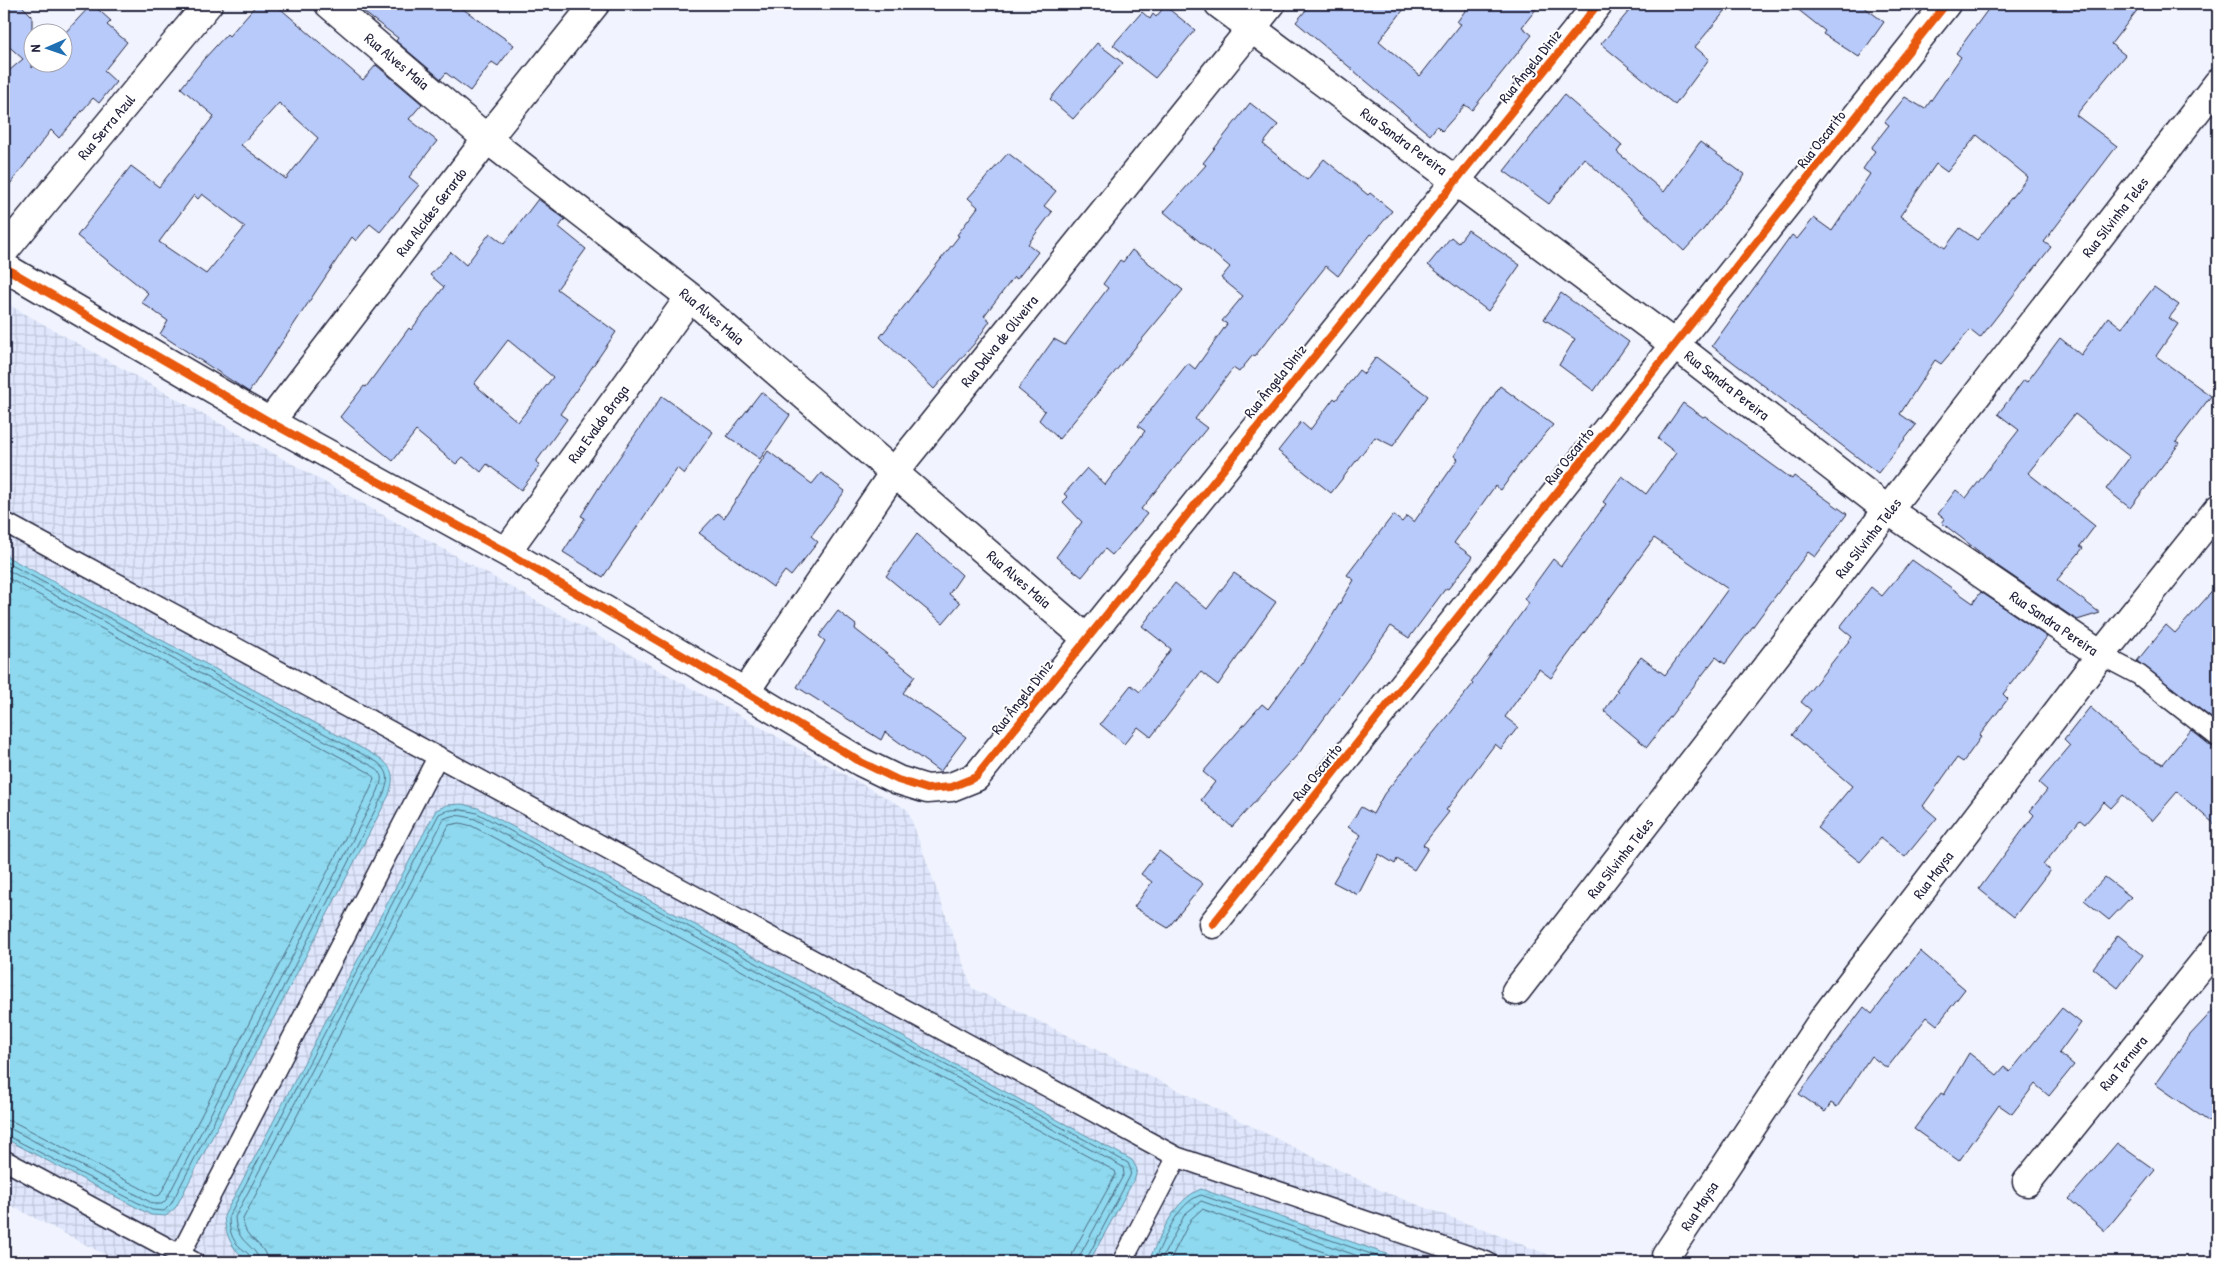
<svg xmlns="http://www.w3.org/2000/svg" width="2222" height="1266" font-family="'Patrick Hand',sans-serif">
  <defs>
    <pattern id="industrial-grid" width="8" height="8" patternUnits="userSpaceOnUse" patternTransform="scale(1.25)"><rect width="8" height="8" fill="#e0e7fd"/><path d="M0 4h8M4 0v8" fill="none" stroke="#c0c6da"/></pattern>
    <pattern id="water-ripples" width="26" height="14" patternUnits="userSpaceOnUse" patternTransform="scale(1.25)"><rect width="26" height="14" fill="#8ed9ef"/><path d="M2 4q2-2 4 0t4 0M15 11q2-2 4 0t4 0" fill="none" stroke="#7abace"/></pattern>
  </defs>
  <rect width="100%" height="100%" fill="#f1f4fe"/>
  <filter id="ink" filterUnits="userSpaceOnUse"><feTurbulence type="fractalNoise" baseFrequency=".02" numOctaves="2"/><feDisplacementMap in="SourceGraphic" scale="10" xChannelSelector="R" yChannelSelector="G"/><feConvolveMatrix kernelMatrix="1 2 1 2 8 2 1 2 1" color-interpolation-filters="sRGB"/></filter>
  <g filter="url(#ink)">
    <path fill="url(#industrial-grid)" d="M4,302l904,508 64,178 410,203 186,71h-1449l-115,-60z"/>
    <path fill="url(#water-ripples)" stroke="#6390a7" d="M4,555l376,203c15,12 14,20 9,37l-213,412 -10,9 -15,-1 -147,-77z
      M462,804l16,4 654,352 5,9 -2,9 -46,84h-837c-20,-10 -26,-25 -28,-46l212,-406 11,-5z
      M1201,1189l208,73h-261c13,-26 24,-61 53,-73z"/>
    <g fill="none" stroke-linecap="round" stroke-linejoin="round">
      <path stroke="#4d6b83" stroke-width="1" d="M4,561l373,201c13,10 12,17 7,31l-213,411 -7,7 -12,-1 -148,-76
        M4,568l370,199c10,8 8,13 4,24l-212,409 -4,4h-8l-143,-75 -7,-2
        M4,576l366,197 4,5 -3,10 -211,407 -4,1 -142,-74 -10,-2
        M253,1262c-1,-8 -11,-12 -16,-18 -7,-8 -8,-18 -8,-28l210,-402c13,-7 25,-4 38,-1l651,350 3,7 -1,6 -45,86
        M259,1262c-1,-17 -23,-17 -24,-45l209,-398c10,-6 20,-3 31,0l648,348 1,7 -44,81 -1,7
        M267,1262c-1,-21 -23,-20 -24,-43l206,-394 11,-2 12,3 643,345 1,3 -43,78 -2,10
        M1153,1262c12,-22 23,-59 48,-67l193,67
        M1160,1262l25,-48 16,-13 174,61
        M1169,1262l22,-43 11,-10 150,53"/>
    </g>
    <path fill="#b8cafa" stroke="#22223b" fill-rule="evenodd" d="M4,4h16l12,12v52l6,-6h24v-26l30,-32 19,17 -4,4 20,17 -23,29 12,11 -17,21 -6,-5 -34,40 -8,-8 -47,62v-117l19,-16 -19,-17z
      M257,4h18l88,76 13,-15 46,39 -13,15 28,22 -28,36 10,8 -39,47 -10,-8 -14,17 -4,-4 -103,155 -89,-58 8,-13 -27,-19 7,-9 -71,-57 54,-70 28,21 55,-71 -33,-28 22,-28 24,-26 2,2zM279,103l39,35 -32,41 -45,-34zM202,194l43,33 -39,47 -47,-32 35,-47 4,4z
      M353,4h103l58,41 -16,21 -6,-4 -22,29 -24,-18 -5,6 -45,-38 2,-3z
      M1311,4h97l-29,37 41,35 41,-52 -4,-2 13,-18h70l-18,23 10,8 -60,75 -7,-5 -23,26 -5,-5 -7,9 -134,-113z
      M1635,4h96l-36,43 14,12 -34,46 -74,-61z
      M1791,4h69l24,18 -25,35 -36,-23 2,-3z
      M1992,4h150l-31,40 14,11 -49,60 41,31 -73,96 7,5 -71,91 -10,-8 -29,34 -6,-4 -35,54 16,11 -38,48 -166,-127 80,-111 5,4 17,-21 18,13 38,-57 -7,-5 12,-18 -4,-3 18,-23 -4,-3 20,-25 20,12 36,-52 -5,-4zM1977,135l51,42 -51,63 -17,-12 -15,20 -45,-32 36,-52 11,8z
      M1165,6l30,24 -40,48 -42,-33 29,-33 8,7 3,-5 3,3z
      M1097,43l26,20 -50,56 -23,-20z
      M1564,95l58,50 -5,7 47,40 36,-50 45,33 -42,55 -19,21 -100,-93 -35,46 -45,-33z
      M1250,103l28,22 -15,19 44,36 17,-21 44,36 2,-2 22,18 -20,24 -2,-1 -32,42 -12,-10 -71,90 -2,-1 -14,17 -6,-4 -38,51 12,9 -66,81 6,5 -35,41 -7,-6 -23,28 -26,-20 26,-35 -19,-20 5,-5 -4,-3 23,-26 18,17 40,-54 -7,-5 50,-63 7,6 32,-45 -5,-3 21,-25 -22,-18 9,-11 -66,-55 42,-47 -3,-2z
      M1008,153l48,38 -12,15 8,6 -24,32 10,8 -21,27 -3,-2 -30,39 6,5 -16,23 -40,45 -54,-52 79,-101 -2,-1 21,-28 -10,-9z
      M538,199l27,20 -6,8 27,22 -29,40 59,43 -56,82 7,5 -31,43 4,3 -19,25 -34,-26 -6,8 -18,-15 -7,7 -40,-33 -23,30 -53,-44 24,-31 2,1 43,-59 2,2 33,-43 -14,-12 21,-23 15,13 24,-32 14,11zM508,340l45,37 -35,45 -44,-38z
      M1468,230l52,35 -32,46 -60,-46 23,-28 7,6z
      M1132,250l51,40 -124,149 -20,-19 6,-9 -27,-22 36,-50 11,6 43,-57 -5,-4 17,-24 3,2z
      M2154,287l25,18 -10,13 9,6 -22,32 55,40 -35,46 3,2 -49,64 -24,-19 24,-32 -55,-43 -47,59 67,53 -15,20 3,2 -26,32 43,33 -23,7 -78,-53 -57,-44 3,-4 -7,-5 18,-24 10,8 53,-68 -21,-16 26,-34 3,2 33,-44 21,17 27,-38 14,11z
      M1561,293l68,49 -35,49 -35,-26 16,-26 -31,-20z
      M1376,357l52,39 -35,50 -18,-9 -44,56 -53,-42 23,-29 9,8 24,-32 2,2 23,-30 5,4z
      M1500,386l53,39 -32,37 -20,28 -6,-4 -41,57 19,14 -25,32 -2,-1 -37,50 -18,-12 -92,127 -67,74 -31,-27 14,-18 -12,-10 59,-68 6,5 42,-57 44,-72 -7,-5 46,-60 9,7 5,-6 7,6 44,-63 -4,-3z
      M761,392l29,23 -30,44 -33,-23z
      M662,396l51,36 -29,42 -7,-6 -74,109 -40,-25 22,-34 -4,-2 24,-38z
      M1683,403l20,14 2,-1 87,63 2,-3 53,38 -32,43 -7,-5 -83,112 -9,-7 -69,90 -43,-36 14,-20 -2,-1 25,-33 24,18 63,-86 -74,-51 -103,140 -12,-9 -34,48 13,10 -17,22 -6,-5 -49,66 3,2 -26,33 5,3 -14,22 -17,-11 -2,5 -16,-10 -21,41 -25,-13 28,-47 -13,-8 13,-20 12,7 11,-20 89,-110 -2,-2 58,-79 -5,-4 29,-40 8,7 45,-62 -3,-2 19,-26 24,18 30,-41 -18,-14z
      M768,451l44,33 9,-11 24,18 -34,45 7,6 -27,34 -6,-5 -12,16 -74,-54 19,-20 6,5z
      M917,534l45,41 -13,19 11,9 -17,20 -57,-47z
      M1912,560l61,43 8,-11 66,45 -44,57 5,5 -29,37 2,1 -18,25 -6,-4 -34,48 14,12 -32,39 -24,-19 -21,24 -43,-34 35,-42 -60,-51 19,-25 -10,-8 51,-65 -12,-10 31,-40 11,9z
      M1234,573l42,29 -58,83 -17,-13 -50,65 -13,-10 -14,17 -24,-20 31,-39 9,7 31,-43 -29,-23 33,-43 32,26z
      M2218,585v138l-81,-62 29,-36 9,8z
      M838,611l18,14 -1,4 60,47 -12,17 63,44 -26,35 -55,-40 -4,8 -84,-53 28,-46 -6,-5z
      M2090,707l51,46 22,11 28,-34 20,16 7,2v79l-41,-35 -25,29 -29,-26 -12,13 -7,-6 -19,22 -5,-4 -37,45 7,5 -36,47 -35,-28 55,-74 -4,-4 17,-21 -8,-7 31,-37 -6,-6z
      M1159,851l44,33 -35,44 -34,-21 18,-25 -11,-8z
      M2105,877l26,20 -22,23 -25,-20z
      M2118,935l25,20 -25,33 -25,-20z
      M1920,951l45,38 -28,36 -10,-8 -40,51 -16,-12 -34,51 -6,-4 -6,9 -26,-18 65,-87 8,7z
      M2218,1005v123l-63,-44 35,-49z
      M2062,1008l19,15 -22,30 15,12 -25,31 -14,-12 -23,30 -13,-9 -40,56 -45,-32 27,-36 3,2 25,-42 28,22 7,-8 6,5z
      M2117,1143l38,27 -50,61 -36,-32z"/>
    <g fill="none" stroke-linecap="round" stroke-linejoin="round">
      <defs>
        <path id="service" d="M4,522l1173,635 310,105
          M2101,655l38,20 79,62
          M4,1160l190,102
          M180,1255l258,-499
          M1122,1262l55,-105"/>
        <path id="minor" d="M329,4l158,135 203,158 396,341
          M1219,4l456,341 214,166 212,144
          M4,251l204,-247
          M4,267l266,155 236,130 239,140 116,70 37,18 29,9 24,-2 25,-10 622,-773
          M270,422l217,-283 108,-135
          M506,552l184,-255
          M745,692l150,-221 376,-467
          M1213,924l733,-920
          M1516,991l702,-908
          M2027,1182l191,-237
          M1666,1256l158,-238 277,-363 117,-146"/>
      </defs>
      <use href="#service" stroke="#22223b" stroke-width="22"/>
      <use href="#minor" stroke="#22223b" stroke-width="31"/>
      <use href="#service" stroke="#fff" stroke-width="19"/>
      <use href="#minor" stroke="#fff" stroke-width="28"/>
      <defs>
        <path id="cycleway" d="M4,267l266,155 236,130 239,140 116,70 37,18 29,9 24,-2 25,-10 622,-773
          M1213,924l733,-920"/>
      </defs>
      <use href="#cycleway" stroke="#fff" stroke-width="11"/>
      <use href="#cycleway" stroke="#e8590c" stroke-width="8"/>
    </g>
  </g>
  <g text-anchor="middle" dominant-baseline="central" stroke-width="4" stroke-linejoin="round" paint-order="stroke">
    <g font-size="15" fill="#22223b" stroke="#fff">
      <text transform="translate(397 61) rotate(40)">Rua Alves Maia</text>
      <text transform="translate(1530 66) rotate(-51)">Rua Ângela Diniz</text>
      <text transform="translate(106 127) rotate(-50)">Rua Serra Azul</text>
      <text transform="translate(1821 139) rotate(-52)">Rua Oscarito</text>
      <text transform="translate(1404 141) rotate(36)">Rua Sandra Pereira</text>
      <text transform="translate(431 212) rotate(-53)">Rua Alcides Gerardo</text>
      <text transform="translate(2115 217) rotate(-52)">Rua Silvinha Teles</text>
      <text transform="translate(712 316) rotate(40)">Rua Alves Maia</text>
      <text transform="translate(999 341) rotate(-51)">Rua Dalva de Oliveira</text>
      <text transform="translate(1275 381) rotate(-51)">Rua Ângela Diniz</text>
      <text transform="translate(1727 385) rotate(38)">Rua Sandra Pereira</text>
      <text transform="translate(598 424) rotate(-54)">Rua Evaldo Braga</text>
      <text transform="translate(1569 456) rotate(-51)">Rua Oscarito</text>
      <text transform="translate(1868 538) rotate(-52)">Rua Silvinha Teles</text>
      <text transform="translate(1019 579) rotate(41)">Rua Alves Maia</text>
      <text transform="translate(2054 623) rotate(34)">Rua Sandra Pereira</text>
      <text transform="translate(1022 697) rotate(-52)">Rua Ângela Diniz</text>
      <text transform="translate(1317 772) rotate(-51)">Rua Oscarito</text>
      <text transform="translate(1620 858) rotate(-52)">Rua Silvinha Teles</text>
      <text transform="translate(1933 875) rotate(-53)">Rua Maysa</text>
      <text transform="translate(2123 1063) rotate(-51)">Rua Ternura</text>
      <text transform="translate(1699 1206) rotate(-57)">Rua Maysa</text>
    </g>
  </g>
  <rect width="2222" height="1266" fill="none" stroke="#fff" stroke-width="20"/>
  <rect x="10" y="10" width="2202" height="1246" fill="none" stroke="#22223b" stroke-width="2" filter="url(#ink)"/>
  <g transform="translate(48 48) rotate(268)"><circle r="24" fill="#ffffff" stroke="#a7a7b1"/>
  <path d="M0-4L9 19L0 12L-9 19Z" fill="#1f6fb2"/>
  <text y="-8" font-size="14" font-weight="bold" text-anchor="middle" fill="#22223b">N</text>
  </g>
</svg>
